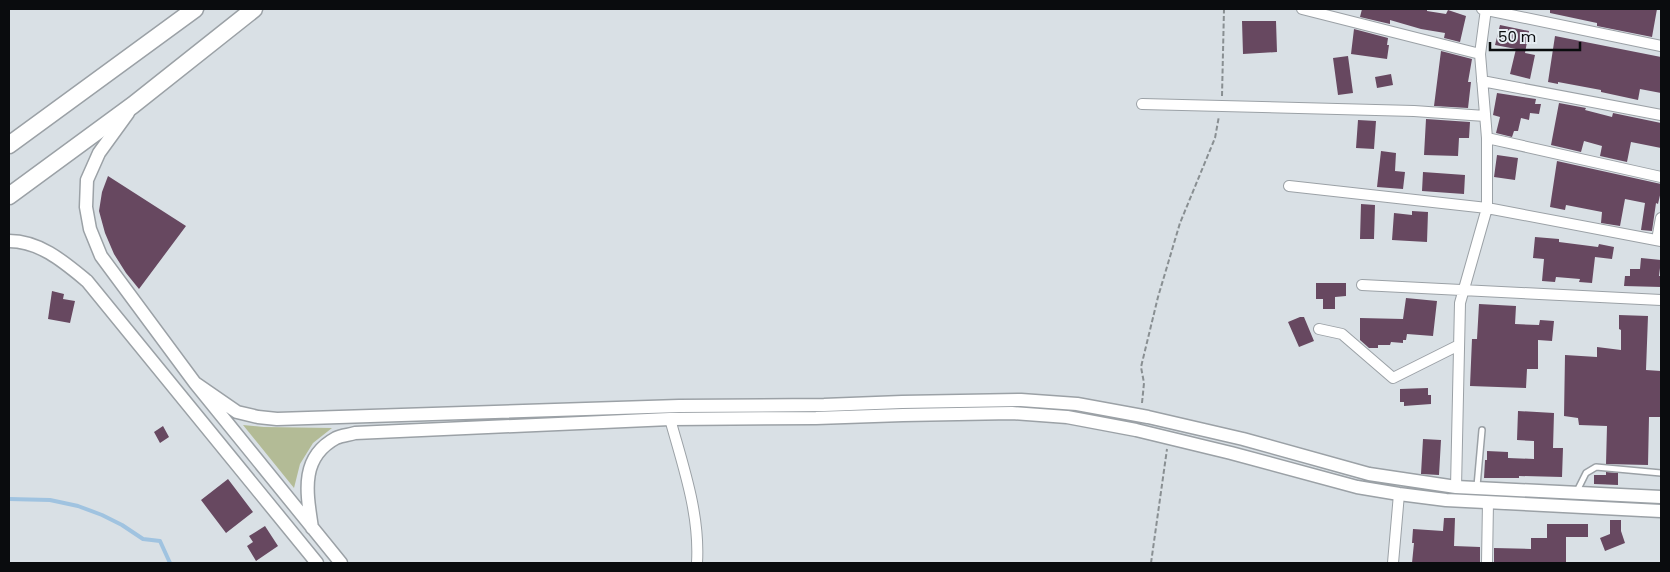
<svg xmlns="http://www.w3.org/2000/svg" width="1670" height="572" font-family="Poppins,sans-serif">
  <rect width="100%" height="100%" fill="#d9e0e5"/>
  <path fill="#b3bb96" d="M243,425l21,2 68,1 -19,15 -13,21 -6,24z"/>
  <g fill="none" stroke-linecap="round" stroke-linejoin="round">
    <path stroke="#a0c3e0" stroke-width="4" d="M9,499l41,1 28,6 24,9 20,10 21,14 17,2 10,22"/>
  </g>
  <path fill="#674860" d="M1362,9h65v2l19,3 2,-4 18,6 -6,26 -16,-4 1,-5 -24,-4 -31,-9v4l-30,-7z
    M1550,9h107l-5,28 -55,-11v-3l-47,-10z
    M1242,21h34l1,31 -34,2z
    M1500,25l29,6 -4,22 10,2 -5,24 -20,-5 6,-25 -21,-4z
    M1354,29l34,9 -1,7h2l-2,14 -36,-5z
    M1555,36l106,21v36l-21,-4 -2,11 -37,-8v-2l-43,-8v2l-10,-2z
    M1441,51l31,8 -4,23h3l-3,26 -34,-2z
    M1348,56l5,37 -15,2 -5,-37z
    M1391,74l2,11 -16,3 -2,-11z
    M1497,93l39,6 -1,5h6l-2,10 -9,-1 -1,7 -8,-2 -3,13h-4l-2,6 -16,-4 4,-16 -7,-2z
    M1559,103l27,5 -1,2 27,7 1,-4 48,10v25l-30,-6 -4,20 -27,-6 2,-10 -18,-5 -3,11 -30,-7z
    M1426,119l44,3 -1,16h-10l-1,18 -34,-1z
    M1358,120l18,1 -2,28 -18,-1z
    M1381,151l15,2 -1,18 10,1 -2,17 -26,-2z
    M1497,155l21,3 -3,22 -21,-3z
    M1557,161l104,23v7l-3,13 -2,-1 -4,28 -11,-1 4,-27 -20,-4 -5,27 -19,-3 1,-11 -36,-7 -1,5 -15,-3z
    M1423,172l42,3 -1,19 -42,-3z
    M108,176l78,50 -47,63 -13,-16 -12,-19 -9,-21 -6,-22 3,-19z
    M1361,204l14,1 -1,34h-14z
    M1412,211l16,1 -1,30 -35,-2 2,-27 18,2z
    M1535,237l24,2v3l39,5 1,-3 15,3 -2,12 -17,-2 -3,26 -13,-1 1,-3 -24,-2 -1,5 -13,-1 2,-22 -11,-1z
    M1641,258l20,2 -2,16h2v11l-37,-1 1,-10h5v-7h10z
    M1316,283h30v13l-11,1v12h-12v-10h-7z
    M52,291l12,3 -1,5 12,2 -5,22 -22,-4z
    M1406,298l31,3 -4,35 -26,-2 -1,6h-3v3l-12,-1 -1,3h-12v3h-9l-9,-8v-22l43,1z
    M1479,304l37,2 -1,18 24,1 1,-5 14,1 -2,20 -14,-1v29h-11l-1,19 -56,-2 2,-47h5z
    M1619,315l29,1 -2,54 15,1v46h-12l-1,48 -42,-1 1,-38 -28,-1 -1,-7 -14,-2 1,-61 32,2v-10l24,3v-20l-2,-1z
    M1300,317h4l10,24 -15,6 -11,-25z
    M1428,388v7h3v9l-27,2v-4h-4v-13z
    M1518,411l36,2 -1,35h10l-1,29 -43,-1v2h-35l1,-18h2v-9l21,1v6l26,1v-18l-17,-1z
    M163,426l6,11 -9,6 -6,-11z
    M1423,439l18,1 -2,35 -18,-1z
    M1606,472l12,1v12l-24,-1v-9h12z
    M228,479l25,33 -27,21 -25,-33z
    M1444,518h11l-1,28 26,1v16h-68l2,-20h-2l1,-14 30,2z
    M1610,520h11v11l4,12 -20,8 -5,-13 10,-4z
    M1547,524h41v13h-22v26h-72v-15l37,1v-11h16z
    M265,526l13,20 -22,15 -9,-15 6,-4 -4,-6z"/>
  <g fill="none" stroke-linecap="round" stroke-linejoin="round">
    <defs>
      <path id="service" d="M1477,486l5,-56
        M1576,493l10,-20 10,-6 65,6"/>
      <path id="minor" d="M1302,9l178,45
        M1482,9l179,37
        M1482,81l179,34
        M1142,104l272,7 71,5
        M1487,138l174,39
        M1289,186l198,22 174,33
        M1657,240l4,-22
        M1362,285l299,15
        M1319,329l23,5 51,44 66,-33
        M670,419c13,47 30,95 27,144
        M1456,487l4,-184 27,-95v-70l-7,-84 6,-45
        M1393,563l6,-69
        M1487,563l1,-61"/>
      <path id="tertiary" d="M128,113l-29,40 -12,27 -1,27 4,22 11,27 94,127 146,180
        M9,241c31,0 55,21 78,40l230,282
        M195,383l42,29 21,5 19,2 402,-13 145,-1 78,-3 119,-2 56,4 71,13 95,22 126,35 87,13 205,10
        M312,528c-5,-34 -13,-70 24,-90 6,-3 13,-3 19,-5l315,-14 146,-1 87,-3 109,-2 55,4 69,13 95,23 126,34 42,7 47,6 215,11"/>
      <path id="primary" d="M9,145l186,-136
        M9,196l124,-91 121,-96"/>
    </defs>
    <use href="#service" stroke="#9ba1a6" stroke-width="8"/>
    <use href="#minor" stroke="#9ba1a6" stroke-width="12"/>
    <use href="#tertiary" stroke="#9ba1a6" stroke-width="15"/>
    <use href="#primary" stroke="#9ba1a6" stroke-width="19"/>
    <path stroke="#898f92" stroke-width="2" stroke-dasharray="5 2.5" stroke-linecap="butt" d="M1222,96l2,-87
      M1142,403l2,-20 -3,-16 17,-70 22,-74 35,-85 4,-22
      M1151,563l16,-114"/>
    <use href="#service" stroke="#fff" stroke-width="5"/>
    <use href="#minor" stroke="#fff" stroke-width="10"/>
    <use href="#tertiary" stroke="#fff" stroke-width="12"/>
    <use href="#primary" stroke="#fff" stroke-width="16"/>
  </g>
  <rect width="1670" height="572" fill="none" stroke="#0a0c0e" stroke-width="20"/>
  <path d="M1490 42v8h90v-8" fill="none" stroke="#0a0c0e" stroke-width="2.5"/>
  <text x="1498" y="42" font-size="15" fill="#0a0c0e" stroke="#e6edf2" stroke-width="4" paint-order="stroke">50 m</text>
</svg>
